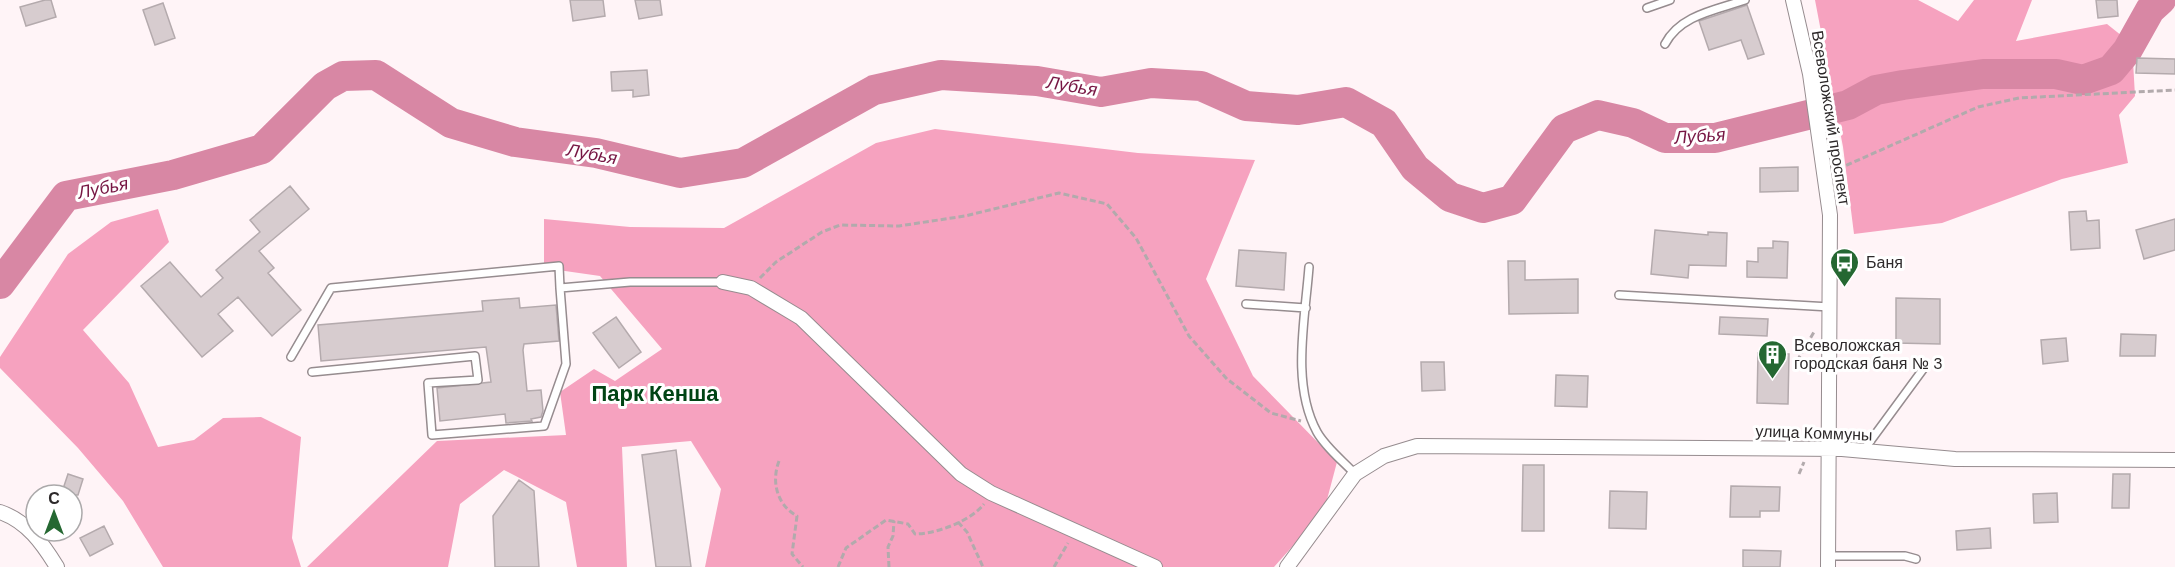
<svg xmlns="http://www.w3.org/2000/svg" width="2175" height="567" font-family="'DM Sans',sans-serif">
  <rect width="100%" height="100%" fill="#fff4f7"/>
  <path fill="#f6a2bf" d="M1815,0h103l40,21 16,-21h58l-16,41 91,-17 25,20 3,52 -16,19 9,48 -66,16 -120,44 -88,11 -11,-87z
    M935,129l203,24 117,7 -49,119 47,97 84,86 -13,49 -50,56h-569l16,-78 -30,-48 -69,6 5,120h-50l-11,-65 -62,-32 -44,34 -12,63h-141l130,-126 129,-6 -6,-43 34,-23 21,12 47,-32 -62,-73 -56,-8v-49l86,8 94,1 152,-85z
    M158,209l11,33 -86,88 46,53 29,64 36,-7 29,-22 38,-1 40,20 -9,101 9,29h-138l-40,-66 -45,-53 -78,-80v-11l68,-103 43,-32z"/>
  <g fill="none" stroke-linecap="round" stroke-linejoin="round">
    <path stroke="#d887a4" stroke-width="30" d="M0,284l66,-88 107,-21 89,-26 63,-63 18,-10 33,-1 75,48 64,19 81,11 84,20 63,-10 131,-73 67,-15 96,6 64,11 50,-9 50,3 45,20 52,4 48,-8 38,21 31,45 35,29 33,11 29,-8 52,-71 34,-14 35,8 32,15h50l133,-33 28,-15 27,-5 80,-11h73l27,6 28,-10 16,-19 23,-41 11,-10"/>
  </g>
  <path fill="#d7cccf" stroke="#b4aaad" stroke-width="1.5" d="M45,0h6l5,17 -30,9 -6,-19z
    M570,0h33l2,16 -32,5z
    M635,0h25l2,15 -23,4z
    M2096,0h21l1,16 -20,2z
    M163,3l12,35 -20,7 -12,-35z
    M1747,5l17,49 -16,5 -7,-19 -32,10 -10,-29z
    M2137,58l38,1v15l-39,-1z
    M647,70l2,25 -16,2v-7l-21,1 -1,-19z
    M1798,167v24l-38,1v-24z
    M290,186l19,23 -50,42 15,17 -6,5 33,37 -29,26 -34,-39 -20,17 15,17 -31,26 -61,-71 29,-24 31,35 22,-19 -7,-8 44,-38 -10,-12z
    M2086,211l1,10 12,-1 1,28 -29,2 -2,-38z
    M2175,219v31l-31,9 -8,-29z
    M1655,230l53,5v-3l19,1 -1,33 -37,-1 -1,13 -37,-4z
    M1773,241l15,1 -1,36 -40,-1v-16l11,1v-14h15z
    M1239,250l47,3 -2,37 -48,-4z
    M1508,261h17v19l53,-1v34l-69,1z
    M519,298l1,10 36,-3 3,36 -35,3 -1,6 4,41 14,-1 2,21 -2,6 -10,2 1,2 -26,2 -1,-9 -65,7 -3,-33 54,-6 -5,-35 -165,14 -3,-36 165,-14 -1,-10z
    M1896,298l44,1v45l-44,-1z
    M616,317l25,35 -22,16 -26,-35z
    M1720,317l48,2 -1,17 -48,-2z
    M2121,334l35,1 -1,21h-35z
    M2066,338l2,23 -25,3 -2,-24z
    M1758,353l31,1 -1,50 -31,-1z
    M1421,362h23l1,28 -23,1z
    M1556,375l32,1 -1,31 -32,-1z
    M676,450l15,117h-35l-14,-112z
    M1523,465h21v66h-22z
    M68,474l15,5 -5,16h-17z
    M2113,474h17l-1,34h-17z
    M519,480l15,11 5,76h-44l-2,-51z
    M1731,486l49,1 -1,24h-19v6h-30z
    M1610,491l37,1 -1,37 -37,-1z
    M2057,493l1,29 -24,1 -1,-29z
    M104,526l9,18 -23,12 -10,-18z
    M1990,528l1,20 -34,2 -1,-19z
    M1743,550l38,1 -1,16h-37z"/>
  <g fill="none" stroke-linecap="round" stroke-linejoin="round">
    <defs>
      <path id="service" d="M1647,8l23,-8
        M1665,44c15,-29 51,-34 80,-44
        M1309,267c-4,53 -18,117 8,165 9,16 26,29 38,42
        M1619,295l211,12
        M1246,304l60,4
        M291,357l40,-69 228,-22 1,22
        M312,372l163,-16 3,24 -50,3 4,52 112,-9 22,-62 -6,-76 70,-6h93
        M1863,451l61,-83
        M1828,556h77l11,3"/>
      <path id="minor" d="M1793,0l17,74 20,141 -2,352
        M723,282l28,6 50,30 160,156 30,19 164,74
        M0,512c27,9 43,32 57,55
        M1287,567l68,-93 29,-18 33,-10 425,3 113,10 220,1"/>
    </defs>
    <use href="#service" stroke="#968c8f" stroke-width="10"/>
    <use href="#minor" stroke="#968c8f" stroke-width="16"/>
    <path stroke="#b2aaac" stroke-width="3" stroke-dasharray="6 3" stroke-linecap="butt" d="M1838,169l140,-62 41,-9 156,-8
      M760,278l16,-16 46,-30 18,-7 59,1 66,-10 94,-23 48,11 29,34 53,98 38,43 44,34 30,8
      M1797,361l17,-29
      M779,461c-8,21 -2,44 18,55l-5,38 11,13
      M1799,474l5,-12
      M958,522l9,10 16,35
      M838,567l8,-19 40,-28 22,4 7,10c21,0 56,-13 69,-30
      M889,567l-1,-20 5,-11 1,-15
      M1054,567l14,-24"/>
    <use href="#service" stroke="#fff" stroke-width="7"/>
    <use href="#minor" stroke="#fff" stroke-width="14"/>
  </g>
  <defs>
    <symbol id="bus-pin" viewBox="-11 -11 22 30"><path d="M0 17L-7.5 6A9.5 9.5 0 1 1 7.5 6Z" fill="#256832" stroke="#fff"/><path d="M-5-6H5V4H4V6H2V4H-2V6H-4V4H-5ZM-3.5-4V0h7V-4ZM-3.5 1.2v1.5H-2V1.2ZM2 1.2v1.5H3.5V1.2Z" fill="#fff"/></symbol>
    <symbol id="building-pin" viewBox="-11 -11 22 30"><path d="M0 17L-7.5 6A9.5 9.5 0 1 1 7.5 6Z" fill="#256832" stroke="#fff"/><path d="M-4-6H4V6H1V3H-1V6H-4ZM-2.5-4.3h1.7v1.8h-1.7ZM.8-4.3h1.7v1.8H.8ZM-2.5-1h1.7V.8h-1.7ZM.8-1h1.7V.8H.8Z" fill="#fff"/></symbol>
  </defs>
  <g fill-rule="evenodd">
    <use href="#bus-pin" x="1828" y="246" width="33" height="45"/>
    <use href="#building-pin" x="1756" y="338" width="33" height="45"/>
  </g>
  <g text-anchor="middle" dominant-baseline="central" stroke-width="6" stroke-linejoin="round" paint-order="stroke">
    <g font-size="16" fill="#2d292a" stroke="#fff">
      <text transform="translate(1831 118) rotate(81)">Всеволожский проспект</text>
      <text transform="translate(1814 433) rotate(2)">улица Коммуны</text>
    </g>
    <g font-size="16" fill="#2d292a" stroke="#fff" text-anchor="start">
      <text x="1866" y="262">Баня</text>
      <text x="1794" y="345">Всеволожская<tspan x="1794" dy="18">городская баня № 3</tspan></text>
    </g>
    <g font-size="18" font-style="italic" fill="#771744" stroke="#fff">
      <text transform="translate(1072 86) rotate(9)">Лубья</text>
      <text transform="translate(1700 136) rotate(-4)">Лубья</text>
      <text transform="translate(592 154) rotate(10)">Лубья</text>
      <text transform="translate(103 188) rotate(-11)">Лубья</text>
    </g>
    <g font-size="22" font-weight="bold" fill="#004414" stroke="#fff">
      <text x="655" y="393">Парк Кенша</text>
    </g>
  </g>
  <g transform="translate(54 513)"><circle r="28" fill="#ffffff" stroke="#aba9aa" stroke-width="1.5"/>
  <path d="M0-4.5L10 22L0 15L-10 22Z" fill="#256832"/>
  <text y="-9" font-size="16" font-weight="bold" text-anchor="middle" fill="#2d292a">С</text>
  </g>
</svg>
